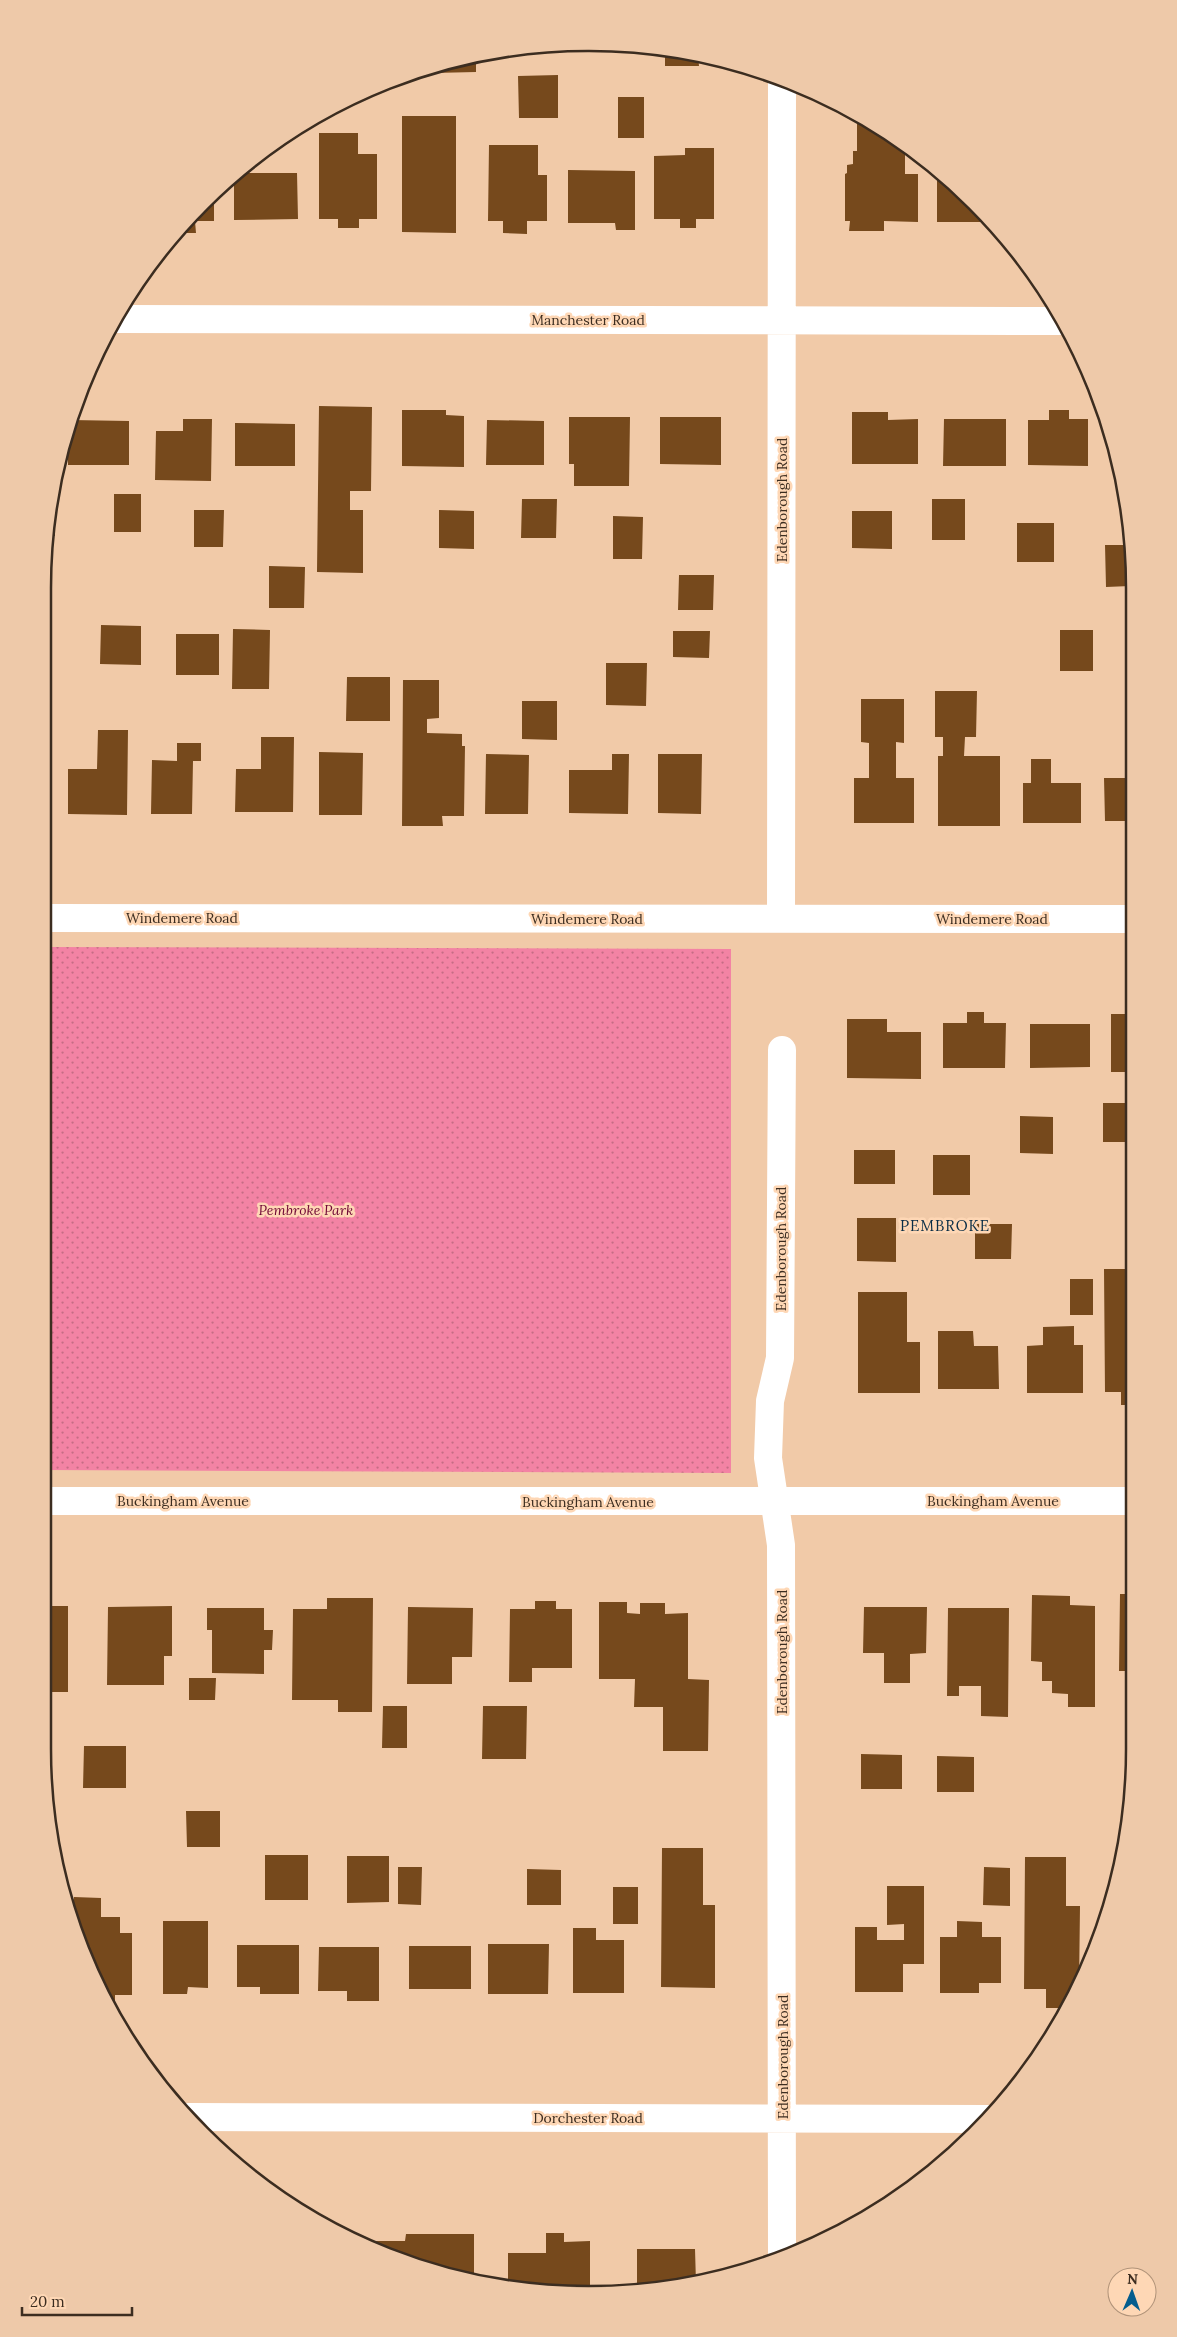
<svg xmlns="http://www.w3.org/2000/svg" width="1177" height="2337" font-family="Lora,serif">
  <defs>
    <pattern id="park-dots" width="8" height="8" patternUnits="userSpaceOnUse" patternTransform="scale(1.25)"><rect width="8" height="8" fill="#f383a4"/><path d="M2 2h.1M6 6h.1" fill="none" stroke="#c66c85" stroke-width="1.8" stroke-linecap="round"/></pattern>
  </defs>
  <rect width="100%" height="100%" fill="#f1caa8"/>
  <path fill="url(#park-dots)" d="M43,947l688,2v524l-688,-3z"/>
  <path fill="#76491c" d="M665,50l33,6 1,10h-34z
    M476,57v15l-43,1v-6z
    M558,75v43h-39l-1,-42z
    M618,97h26v41h-26z
    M402,116h54v117l-54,-1z
    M857,117l48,32v25h13v48l-34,-1v10h-35l1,-10h-5v-47l2,-1v-8l6,-1v-13h4z
    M319,133h39v21h19v65h-18v9h-21v-9h-19z
    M489,145h49v30h9v46h-20v13l-24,-1v-12h-15z
    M685,148h29v71h-18v9h-16v-9h-26v-63l31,-1z
    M568,170l67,1v59h-19l-1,-7h-47z
    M937,170l11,8 42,44h-53z
    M236,173h61l1,46 -64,1v-46z
    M214,194v27h-19l1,12h-19z
    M319,406l53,1 -1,84h-21v19h13v63l-46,-1z
    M402,410h44v5l18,1v51l-62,-1z
    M1049,410h20v9h19v47l-60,-1v-45h21z
    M852,412h36v8l30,-1v45h-66z
    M569,417h61l-1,69h-55v-22h-5z
    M660,417h61v48l-61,-1z
    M183,419h29l-1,62 -56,-1 1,-49h27z
    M944,419h62v47h-63z
    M71,420l58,1v44h-61v-36z
    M487,420l57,1v44h-58z
    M235,423l60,1v42h-60z
    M114,494h27v38h-27z
    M53,499h2v37h-9z
    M522,499h35l-1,39h-35z
    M932,499h33v41h-33z
    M194,510h30l-1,37h-29z
    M439,510l35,1v38l-35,-1z
    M852,511h40v38l-40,-1z
    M613,516l30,1 -1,42h-29z
    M1017,523h37v39h-37z
    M1105,545h25v41l-24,1z
    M269,566l36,1 -1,41h-35z
    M679,575h35l-1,35h-35z
    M101,625l40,1v39l-41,-1z
    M233,629l37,1 -1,59h-37z
    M1060,630h33v41h-33z
    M673,631h37l-1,27 -36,-1z
    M176,634h43v41h-43z
    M606,663h41l-1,43 -40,-1z
    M347,677h43v44h-44z
    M403,680h36v38l-12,1v14l35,1v12h3l-1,70h-22l1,10h-41z
    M44,686l6,1v34h-7z
    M935,691h42l-1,46h-11l-1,19h36v70h-62v-70h5v-19h-8z
    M861,699h43v44l-8,-1v36h18v45h-60v-45h15v-35l-8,-1z
    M522,701h35v39l-35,-1z
    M98,730h30l-1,85 -59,-1v-45h29z
    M261,737h33l-1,75h-58l1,-43h25z
    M177,743h24v18h-8l-1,53h-41l1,-54 25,1z
    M319,752l44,1 -1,62h-43z
    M486,754l43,1 -1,59h-43z
    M612,754h17l-1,60 -59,-1v-43h43z
    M658,754h44l-1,60 -43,-1z
    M1031,759h20v24h30v40h-58v-40h8z
    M1127,760h4v61h-26l-1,-43h23z
    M967,1012h17v11h22l-1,45h-62v-45h24z
    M1111,1014h20v58h-20z
    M847,1019h40v13h34v47l-74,-1z
    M1030,1024h60v43l-60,1z
    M1103,1103h25v39h-25z
    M1020,1116l33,1v37l-33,-1z
    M854,1150h41v34h-41z
    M933,1155h37v40h-37z
    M857,1218h39v44l-39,-1z
    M975,1224h37l-1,35h-36z
    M1104,1269h28v136h-11v-13h-16z
    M1070,1279h23v36h-23z
    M858,1292h49v50h13v51h-62z
    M1074,1326v19h9v48h-56v-47l16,-1v-18z
    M938,1331h35l1,15h24l1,43h-61z
    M1120,1594h13v77h-14z
    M1032,1595l38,1v9l25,1v101h-27v-13l-16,-1v-12h-10v-19l-11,-1z
    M327,1598h46l-1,114h-34v-12h-46l1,-91h34z
    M535,1601h21v8h16v59h-40v14h-23l1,-73h25z
    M599,1602h28v11l13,1v-11h25v11l23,-1v66l21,1 -1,71h-45v-44h-29l1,-28h-36z
    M43,1606h25v86h-25z
    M172,1606v50h-8v29h-57l1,-78z
    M408,1607l65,1 -1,49h-20v27h-45z
    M864,1607h63l-1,46 -16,1v29h-26v-30h-21z
    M207,1608h57v22h9l-1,20h-8v24l-52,-1v-43h-5z
    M948,1608h61l-1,109 -27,-1v-30h-22v10h-12z
    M189,1678h27l-1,22h-26z
    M1129,1701h4v37h-4z
    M383,1706h24v42h-25z
    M483,1706h44l-1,53h-44z
    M84,1746h42v42h-43z
    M861,1754l41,1v34h-41z
    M937,1756l37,1v35h-37z
    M186,1811h34v36h-33z
    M662,1848h41v57h12v83l-54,-1z
    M265,1855h43v45h-43z
    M347,1856h42v46l-42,1z
    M1025,1857h41v49h14l-1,81 -11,21h-22v-19h-22z
    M398,1867h24l-1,38 -23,-1z
    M984,1867l26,1v38l-27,-1z
    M527,1869l34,1v35h-34z
    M887,1886h37v78h-21v28h-48v-65h22v13h27v-16l-17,1z
    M613,1887h25v37h-25z
    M74,1897l27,1v19h19v16h12v62h-17v6h-8l-33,-72z
    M163,1921h45v67l-20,-1 -1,7h-24z
    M957,1921l25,1v15h19v46h-22v10h-39v-56h17z
    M573,1928h23v12h28v53h-51z
    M488,1944h61l-1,50h-60z
    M237,1945h62v49h-39v-7h-23z
    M409,1946h62v43h-62z
    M319,1947h60v54h-32v-10h-29z
    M546,2233h18v9l26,-1v51l-37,1 -45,-6v-34h38z
    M406,2234h68v48l-100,-32v-9h31z
    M637,2249h58l1,34 -37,7 -22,1z"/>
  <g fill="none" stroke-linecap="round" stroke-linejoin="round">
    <path stroke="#fff" stroke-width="28" d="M116,319l943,2
      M43,918l1088,1
      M781,919l1,-838
      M782,1050l-2,308 -10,43 -2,57 13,87 1,711
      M43,1501h1090
      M189,2117l799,2"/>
  </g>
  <g text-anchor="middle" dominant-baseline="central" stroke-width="5" stroke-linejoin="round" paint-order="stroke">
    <g font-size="14" fill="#3c2d20" stroke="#fed7b5">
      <text x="588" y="320">Manchester Road</text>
      <text transform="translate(782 500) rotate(-90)">Edenborough Road</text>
      <text x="182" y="918">Windemere Road</text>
      <text x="587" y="919">Windemere Road</text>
      <text x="992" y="919">Windemere Road</text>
      <text transform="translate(781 1249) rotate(-90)">Edenborough Road</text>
      <text x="183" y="1501">Buckingham Avenue</text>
      <text x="993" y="1501">Buckingham Avenue</text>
      <text x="588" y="1502">Buckingham Avenue</text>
      <text transform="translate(782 1652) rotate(-90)">Edenborough Road</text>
      <text transform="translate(783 2057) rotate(-90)">Edenborough Road</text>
      <text x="588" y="2118">Dorchester Road</text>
    </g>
    <g font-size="14" font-style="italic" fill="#710836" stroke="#fed7b5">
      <text x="306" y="1210">Pembroke Park</text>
    </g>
    <g font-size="15" letter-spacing="1" fill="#092d46" stroke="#fed7b5">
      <text x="945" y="1225">PEMBROKE</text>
    </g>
  </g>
  <path d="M0 0H1177V2337H0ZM588 51H589A537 537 0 0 1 1126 588V1749A537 537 0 0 1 589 2286H588A537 537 0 0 1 51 1749V588A537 537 0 0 1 588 51Z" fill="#eec9a9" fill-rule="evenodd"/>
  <path fill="none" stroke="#3c2d20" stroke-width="2.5" d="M588 51H589A537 537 0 0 1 1126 588V1749A537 537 0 0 1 589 2286H588A537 537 0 0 1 51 1749V588A537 537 0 0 1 588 51Z"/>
  <g transform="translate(1132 2292) rotate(2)"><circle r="24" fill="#fed7b5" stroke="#b09379"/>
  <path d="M0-4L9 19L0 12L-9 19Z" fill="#045d8e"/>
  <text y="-8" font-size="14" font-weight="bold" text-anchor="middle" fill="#3c2d20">N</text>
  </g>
  <path d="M22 2307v8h110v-8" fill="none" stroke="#3c2d20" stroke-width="2.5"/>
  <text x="30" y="2307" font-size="15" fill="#3c2d20" stroke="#fed7b5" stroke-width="4" paint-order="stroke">20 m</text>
</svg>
